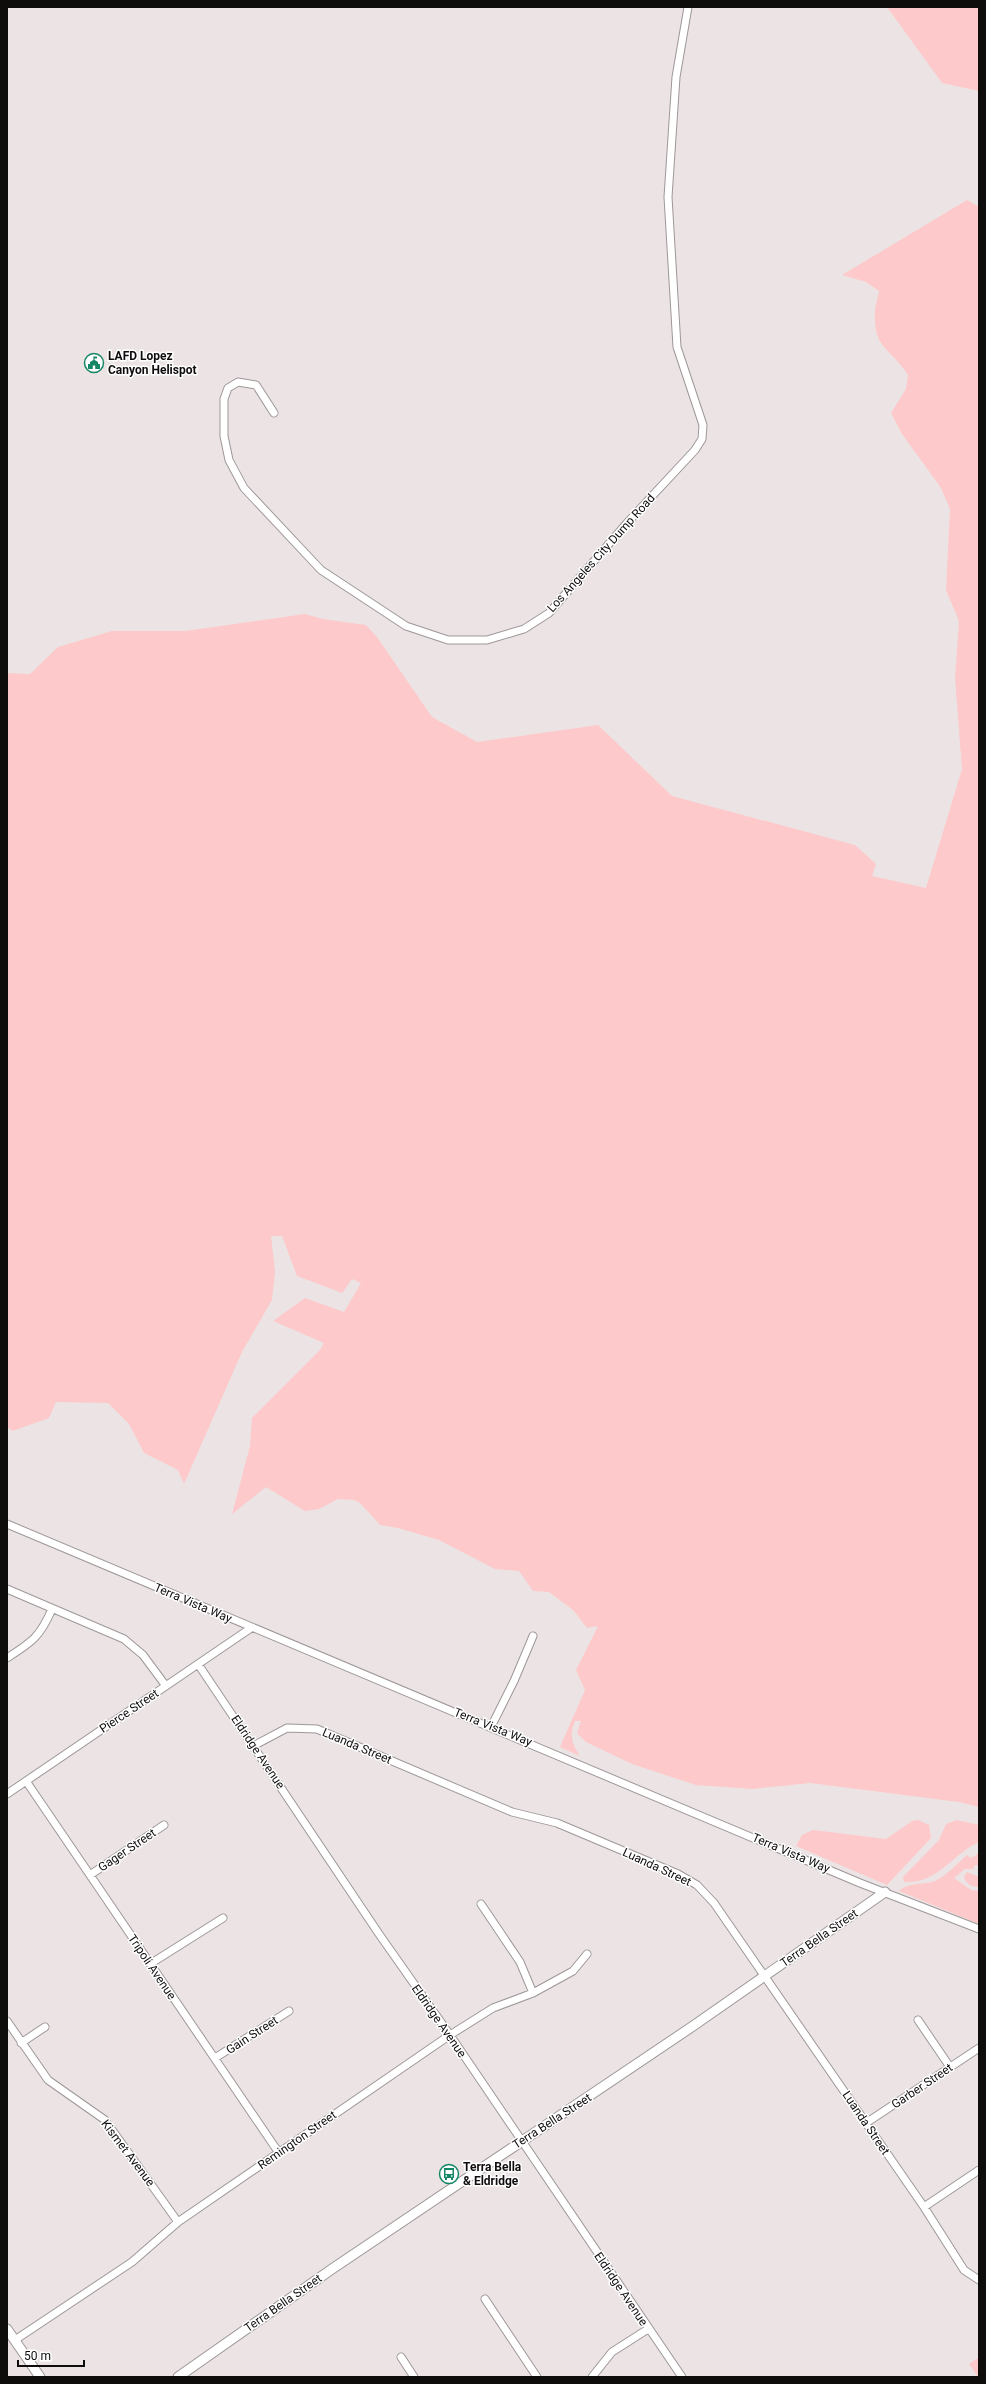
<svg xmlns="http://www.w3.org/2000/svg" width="986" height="2384" font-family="Roboto,sans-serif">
  <rect width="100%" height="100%" fill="#ece4e4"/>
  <path fill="#fdc9ca" d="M887,7h92v84l-37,-8z
    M967,200l12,7v1600l-20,-5 -149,-19 -58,6 -56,-4 -64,-21 -46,-22 -9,-9 4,-12h-6c-6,14 -3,23 5,35l-20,-9 25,-57 -9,-20 22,-44 -11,2 -14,-18 -24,-18 -16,-1 -14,-20 -24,-2 -56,-29 -41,-12 -18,-3 -20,-22 -6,-3 -16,-1 -19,10 -14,2 -39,-24 -34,27 18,-68 2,-28 68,-68 4,-7 -51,-22 32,-23 39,14 17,-29 -9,-4 -10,14 -45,-17 -15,-40h-11l4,35 -3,29 -30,52 -58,132 -6,-14 -34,-17 -15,-29 -21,-21 -52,-1 -7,16 -36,13 -6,-4v-754l23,1 28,-27 54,-16h73l120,-17 18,5 43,6 11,12 55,80 45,25 121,-17 74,71 183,49 21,19 -4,12 54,12 36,-119 -7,-91 4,-57 -13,-31 4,-81 -9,-21 -39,-54 -11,-21 15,-24 2,-14c-17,-27 -35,-26 -33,-63 0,-7 3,-14 4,-21l-13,-9 -24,-7z
    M918,1820l11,5 2,13 -44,47 -91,-39 6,-11 11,-5 73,9 26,-18z
    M957,1820l22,5v17c-28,13 -41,42 -75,40l-1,-5 36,-37 7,-16z
    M979,1853v12h-4l-2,4h-8l-11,9 17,12 8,1v33l-80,-33c9,-9 25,-6 36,-10 12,-6 22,-17 32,-26l4,3z
    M967,1872l12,5v10c-7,0 -13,-3 -15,-10z
    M979,2357v20h-1l-9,-13z"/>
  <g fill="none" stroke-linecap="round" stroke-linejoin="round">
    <defs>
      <path id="minor" d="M274,413l-18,-28 -18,-3 -10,6 -4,11v37l5,24 15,28 77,82 85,56 42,14h39l37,-11 25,-16 78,-90 68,-73 7,-11 1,-14 -26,-78 -9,-150 8,-120 12,-70
        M7,1524l853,359 119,46
        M7,1589l117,50 19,16 23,31
        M7,1658c25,-16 33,-21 45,-49
        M198,1664l181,270 71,101 232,342
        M491,1727l23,-46 19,-45
        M255,1745l32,-17 30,1 195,83 45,11 121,51 19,11 17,18 210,304 40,63 15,10
        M26,1781l253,372
        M7,1794l244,-166
        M90,1875l74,-50
        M481,1904l39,58 13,31
        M150,1964l73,-46
        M918,2020l32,47
        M7,2021l41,59 57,40 73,102
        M21,2043l24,-16
        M215,2058l74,-47
        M866,2123l113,-75
        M924,2207l55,-37
        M485,2299l52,78
        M15,2340l117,-78 46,-40 272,-187 43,-27 40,-15 40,-22 14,-17
        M401,2357l13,20
        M592,2377l20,-25 36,-23"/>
      <path id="tertiary" d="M7,2329l33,48
        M178,2377l154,-108 361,-243 192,-134"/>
    </defs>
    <use href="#minor" stroke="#9e9797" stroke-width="9"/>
    <use href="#tertiary" stroke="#9e9797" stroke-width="11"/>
    <use href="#minor" stroke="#fff" stroke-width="7"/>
    <use href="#tertiary" stroke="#fff" stroke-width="9"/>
  </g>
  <defs>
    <symbol id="civic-ring" viewBox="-11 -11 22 22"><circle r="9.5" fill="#fff" stroke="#168766" stroke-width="1.5"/><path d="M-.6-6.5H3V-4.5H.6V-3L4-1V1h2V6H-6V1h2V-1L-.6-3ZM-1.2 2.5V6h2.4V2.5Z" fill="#168766"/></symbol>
    <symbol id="bus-ring" viewBox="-11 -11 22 22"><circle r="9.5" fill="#fff" stroke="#168766" stroke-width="1.5"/><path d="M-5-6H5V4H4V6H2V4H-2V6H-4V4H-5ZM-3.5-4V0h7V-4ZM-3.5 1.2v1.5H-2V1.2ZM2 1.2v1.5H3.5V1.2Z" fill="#168766"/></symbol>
  </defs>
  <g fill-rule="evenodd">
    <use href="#civic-ring" x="83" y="352" width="22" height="22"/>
    <use href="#bus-ring" x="438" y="2163" width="22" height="22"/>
  </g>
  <g text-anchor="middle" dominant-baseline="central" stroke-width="3" stroke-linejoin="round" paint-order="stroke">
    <g font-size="12" font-weight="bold" fill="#0f0c0c" stroke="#fff" text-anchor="start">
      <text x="108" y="356">LAFD Lopez<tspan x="108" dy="14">Canyon Helispot</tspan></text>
      <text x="463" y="2167">Terra Bella<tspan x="463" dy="14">&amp; Eldridge</tspan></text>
    </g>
    <g font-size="12" fill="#0f0c0c" stroke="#fff">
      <text transform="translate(601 553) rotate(-48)">Los Angeles City Dump Road</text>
      <text transform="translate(193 1603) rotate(23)">Terra Vista Way</text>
      <text transform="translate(129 1711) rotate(-34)">Pierce Street</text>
      <text transform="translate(493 1727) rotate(22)">Terra Vista Way</text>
      <text transform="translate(357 1746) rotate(23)">Luanda Street</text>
      <text transform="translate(258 1752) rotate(56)">Eldridge Avenue</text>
      <text transform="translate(127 1850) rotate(-34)">Gager Street</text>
      <text transform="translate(791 1853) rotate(23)">Terra Vista Way</text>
      <text transform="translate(657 1867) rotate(25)">Luanda Street</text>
      <text transform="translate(819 1938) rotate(-35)">Terra Bella Street</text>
      <text transform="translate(152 1967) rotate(56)">Tripoli Avenue</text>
      <text transform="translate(439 2021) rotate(55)">Eldridge Avenue</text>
      <text transform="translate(252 2035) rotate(-33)">Gain Street</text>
      <text transform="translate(922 2086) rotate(-34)">Garber Street</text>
      <text transform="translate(552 2121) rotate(-33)">Terra Bella Street</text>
      <text transform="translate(866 2123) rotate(56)">Luanda Street</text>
      <text transform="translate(297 2140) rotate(-35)">Remington Street</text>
      <text transform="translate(128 2153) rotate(53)">Kismet Avenue</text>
      <text transform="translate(621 2289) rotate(56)">Eldridge Avenue</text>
      <text transform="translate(283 2303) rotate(-35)">Terra Bella Street</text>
    </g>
  </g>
  <rect width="986" height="2384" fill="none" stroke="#0f0c0c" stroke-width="16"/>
  <path d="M18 2360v6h66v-6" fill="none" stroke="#0f0c0c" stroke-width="2"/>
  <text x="24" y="2360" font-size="12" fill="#0f0c0c" stroke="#ffffff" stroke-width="3" paint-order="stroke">50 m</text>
</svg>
